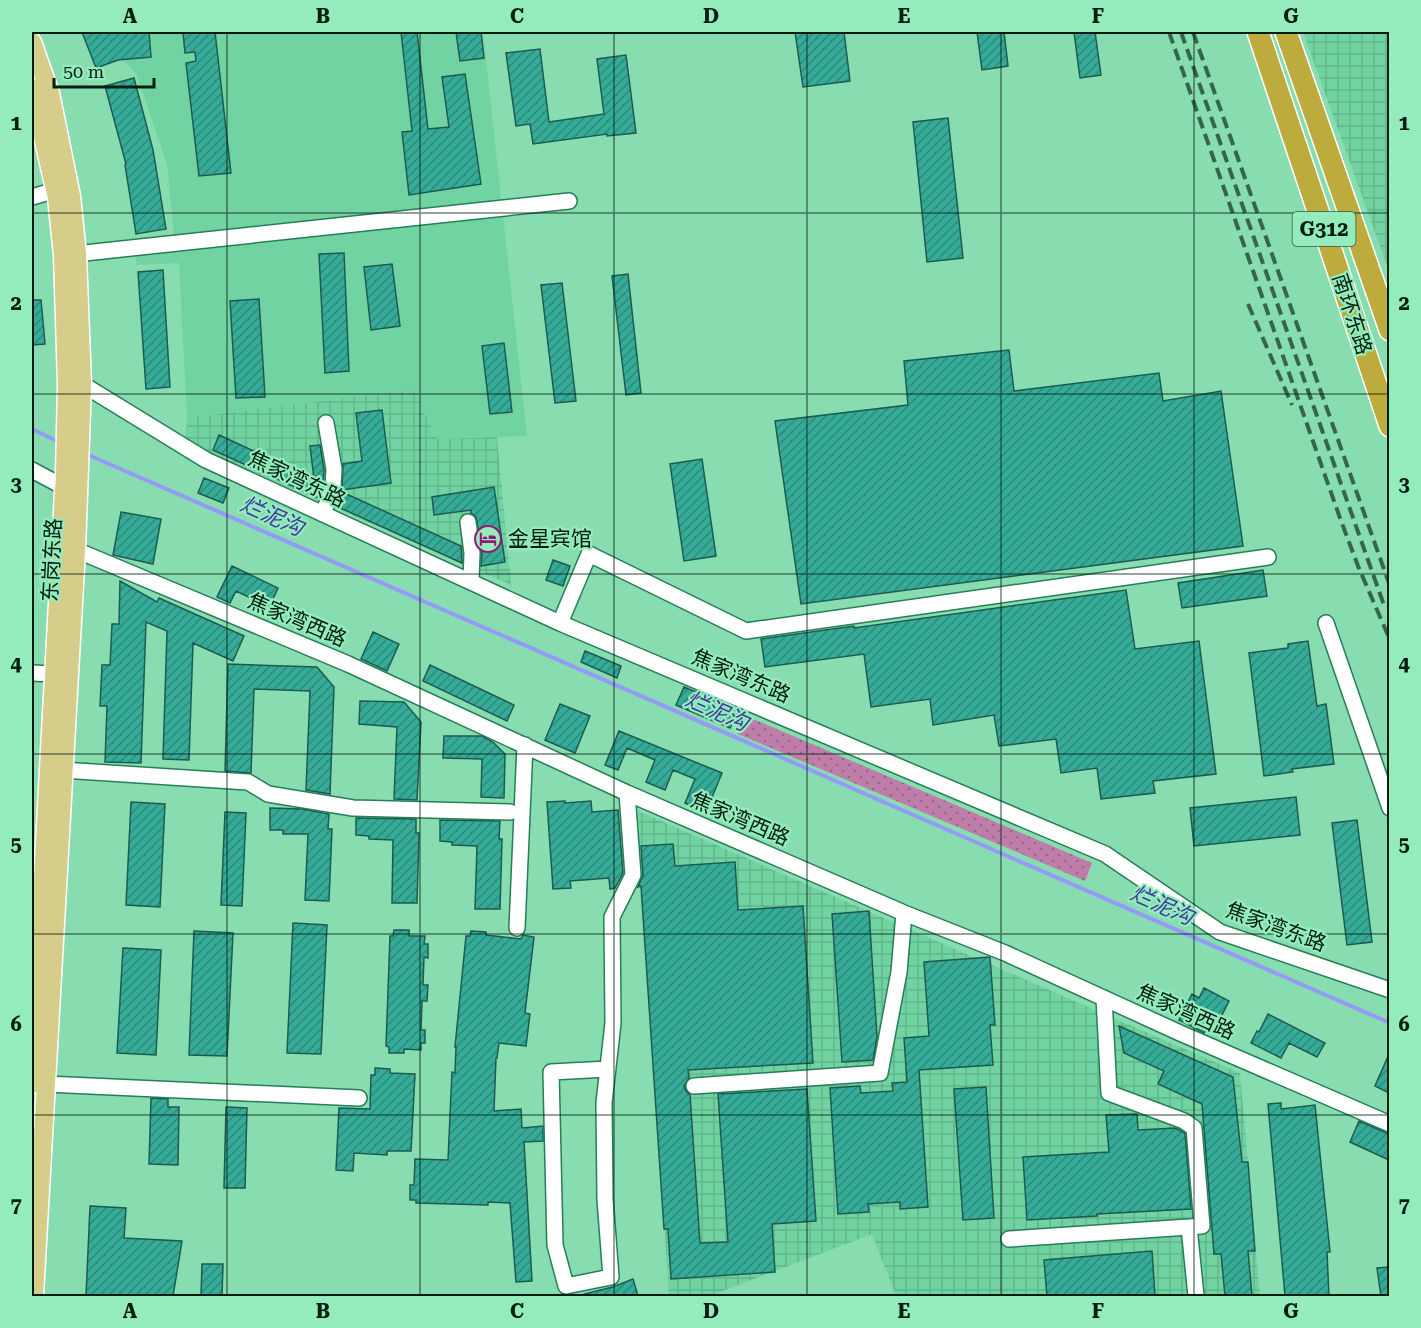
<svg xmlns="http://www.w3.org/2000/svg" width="1421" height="1328" font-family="'Roboto Serif','Noto Sans SC',serif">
  <defs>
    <pattern id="industrial-grid" width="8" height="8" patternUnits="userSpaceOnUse" patternTransform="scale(1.5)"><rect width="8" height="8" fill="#72d3a2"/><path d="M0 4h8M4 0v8" fill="none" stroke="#61b58a"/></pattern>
    <pattern id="grass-dots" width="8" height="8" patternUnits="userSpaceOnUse" patternTransform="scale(1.5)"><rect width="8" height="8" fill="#bf7ea9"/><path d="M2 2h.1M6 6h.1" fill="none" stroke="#996788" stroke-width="1.8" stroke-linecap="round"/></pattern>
    <pattern id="building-hatch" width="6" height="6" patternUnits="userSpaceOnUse" patternTransform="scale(1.5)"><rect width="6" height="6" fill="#36ac98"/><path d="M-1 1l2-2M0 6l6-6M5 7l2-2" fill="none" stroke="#2b8b7b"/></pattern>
  </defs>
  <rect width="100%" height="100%" fill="#87ddb0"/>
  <path fill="#72d3a2" d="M115,32h368l44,404 -89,3 -26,-49 -225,28 -8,-155 -43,2 -1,-26 39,-3 -7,-72 -31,-91 -13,-13z"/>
  <path fill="url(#industrial-grid)" d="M1303,32h86v239z
    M412,390l26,49 59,-2 14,148 -325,-143 1,-24z
    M638,811l602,262 20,223h-364l-24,-62 -162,62h-41z"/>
  <path fill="url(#grass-dots)" d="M746,716l346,147 -7,18 -347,-147z"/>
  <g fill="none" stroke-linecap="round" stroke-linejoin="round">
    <path stroke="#959af6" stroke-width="4" d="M32,429l29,14
      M84,453l1306,570"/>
  </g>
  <path fill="url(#building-hatch)" stroke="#1e5a50" stroke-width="1.5" d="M82,32h67l2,25 -33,3 -22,8z
    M183,32h32l16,141 -32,3 -13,-113 10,-2 -1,-9 -10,1z
    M401,32h16l11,97 21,-2 -7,-50 23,-3 16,110 -72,11 -7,-63 10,-1z
    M456,32h25l3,26 -24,3z
    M795,32h49l6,49 -47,6z
    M977,32h27l4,34 -26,4z
    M1074,32h21l6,43 -21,3z
    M540,49l9,73 55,-8 -7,-55 29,-4 10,78 -29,3v-2l-74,10 -3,-20 -14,2 -10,-73z
    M134,78l19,72 13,79 -30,5 -11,-69 1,-1 -21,-78z
    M948,118l15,140 -36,4 -14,-140z
    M344,253l5,118 -24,2 -6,-119z
    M392,264l8,62 -29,4 -7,-63z
    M163,270l7,117 -24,2 -8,-117z
    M628,274l13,119 -15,2 -14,-119z
    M562,283l14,118 -21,2 -14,-118z
    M259,299l6,98 -29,1 -6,-97z
    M32,300h9l4,44 -13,1z
    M504,343l8,69 -22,2 -8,-68z
    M1009,350l5,41 145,-18 4,28 58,-10 22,155 -442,58 -26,-183 133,-16 -4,-44z
    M382,410l9,73 -49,7 1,-26 19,-3 -6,-48z
    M219,435l95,44 -4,-33 10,-1 4,25 -1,15 -4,13 -106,-48z
    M702,459l14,97 -32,5 -14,-97z
    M204,478l25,10 -6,15 -25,-10z
    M494,487l11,75 -24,4 1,-14 -6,-35 -5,-4v-3l-37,5 -2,-18z
    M342,492l119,54 1,17 -126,-57z
    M121,512l40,7 -8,45 -40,-9z
    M553,560l17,6 -7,20 -17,-6z
    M232,566l46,22 -9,19 -33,-16 -6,12 -13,-6z
    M1263,570l4,26 -85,12 -4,-25z
    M120,581l37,21 2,-4 85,38 -11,25 -40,-18 -4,117 -26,-1 4,-128 -21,-9 -5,141 -36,-1 2,-56h-7l2,-41h8l2,-41h7z
    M1126,590l9,59 64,-8 17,133 -63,7 2,12 -54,6 -4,-31 -36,5 -5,-34 -57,7 -5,-31 -61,10 -3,-26 -59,8 -7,-53 -99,13 -4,-28 93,-13v2z
    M373,632l26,12 -12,27 -26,-12z
    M1308,641l9,65 9,-2 8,60 -42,5 1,3 -29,4 -15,-123 39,-5v-4z
    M585,651l36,15 -4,12 -36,-16z
    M228,664l89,3 17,20 -4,107 -24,-4 4,-99 -56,-2 -3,84 -26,-2z
    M430,665l84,40 -7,16 -84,-40z
    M684,687l54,23 -8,18 -54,-23z
    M360,701l44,1 17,20 -4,78 -23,-1 3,-72 -38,-3z
    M560,704l30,12 -15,37 -30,-13z
    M619,731l103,42 -16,39 -21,-9 10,-24 -22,-9 -8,20 -19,-8 9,-22 -28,-12 -9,22 -13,-5z
    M444,736h38l11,6 12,12 -1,44 -23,-1 1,-38 -39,-1z
    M1296,797l4,38 -106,11 -4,-38z
    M565,801v2l26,-2 1,11 26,-2 5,63 -8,15 -5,1 -1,-11 -39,3 1,7 -18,1 -6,-87z
    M131,802l34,2 -5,103 -34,-2z
    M270,808l32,1 27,5 -1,15h4l-3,72 -24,-1 3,-66h-25v-4h-13z
    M225,812l21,1 -4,93 -21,-1z
    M356,818l60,1v14h3l-2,70h-25l1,-63 -24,-1v-3l-13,-1z
    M440,820l60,1 -1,18h3l-2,70h-25l2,-63 -25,-1v-3l-12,-1z
    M1357,820l15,122 -25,3 -15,-122z
    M673,844l2,22 60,-4 3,48 65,-4 10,157 -125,7 1,8 -5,8 2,5 4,4 10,148 28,-1 -10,-148 89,-5 9,132 -44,3 3,48 -104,7 -3,-50h-4l-23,-343 -3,1 5,-12 -2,-29z
    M869,911l8,126 -4,23 -31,2 -10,-148z
    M293,923l34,2 -6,129 -34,-1z
    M394,930h15v6h16l-1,8h4v14l-4,-1 -1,28h5l-1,16h-5l-1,29h4v13h-4v7l-17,-1v4h-15v-6l-3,-1 4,-110h3z
    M194,931l39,2 -6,123 -38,-1z
    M471,931l15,1v3l35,4 2,-4 11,2 -9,76 5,1 -4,32 -27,-3 -2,15h-1l-2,53 27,-2 1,19 21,-2v15l-19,1 8,139 -16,1 -6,-79 -22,-1v3l-72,-2v-3h-6v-15h4l1,-26 33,1 4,-88 3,1 1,-26h-1l11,-111h4z
    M123,948l38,2 -5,105 -39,-2z
    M990,957l5,68h-5l3,40 -74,5 9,137 -28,2v-7l-32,2 1,8 -31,2 -8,-126 30,-2 1,7 32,-2 -1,-8 15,-1 -3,-44 25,-2 -5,-74z
    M1204,988l25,13 -11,22 -7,-4 -7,14 -25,-13 13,-26 7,4z
    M1268,1014l57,29 -8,14 -28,-14 -8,15 -30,-15 6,-12 2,1z
    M1119,1026l114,51 9,85h6l7,89h-7l4,45h-27l-4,-42h-7l-12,-150 -44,-20 6,-13 -40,-18z
    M1389,1054v39l-14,-7z
    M375,1068l15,1v4l25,1 -4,77h-24v4l-33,-2 -1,18 -17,-1 3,-62 31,1 1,-34h4z
    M986,1087l8,131 -31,2 -9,-131z
    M151,1098l17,1v8h11l-1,58 -29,-1z
    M1281,1103v6l34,-4 15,147h-3l2,44h-44l-17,-192z
    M226,1107l21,1 -2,80h-21z
    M1137,1114l1,16 37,-2 10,5 6,76 -94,5v2l-70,4 -4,-63 86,-5 -3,-37z
    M1359,1121l30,13v26l-39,-18z
    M90,1206l36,2 -2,30 58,3 -9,55h-87z
    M1152,1251l3,45h-108l-3,-36z
    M202,1264h21l-1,32h-21z
    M1389,1267v29h-8l-4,-28z
    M633,1279l5,17h-54v-2l29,-7z"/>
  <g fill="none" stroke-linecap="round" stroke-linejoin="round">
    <defs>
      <path id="minor" d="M32,197l34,-10
        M66,255l503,-54
        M82,384l124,76 354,163 545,231 115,78 170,58
        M32,470l41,22
        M323,514l10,-27 1,-18 -8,-46
        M468,522l4,31 -1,28
        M76,550l272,114 279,129 277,120 101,40 175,80 210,91
        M560,623l29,-69 157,77 522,-74
        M1326,623l64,185
        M32,673l21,1
        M62,770l186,12 20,12 85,14 157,4
        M517,928l8,-183
        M1104,998l5,95 75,28 10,7 8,98 -13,1
        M608,1069l-57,3 4,173 11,41 45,-9 -6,-78 -1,-96 9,-80 -1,-106 21,-42 -6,-82
        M46,1084l313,14
        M694,1086l186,-13 19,-101 5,-59
        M1009,1239l180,-12 7,69"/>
      <path id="major" d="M32,42l18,51 21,103 6,58 5,130 -6,166 -42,746
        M32,88l25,110 6,57 4,130 -2,88 -33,611"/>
      <path id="highway" d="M1258,32l132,394
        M1286,32l104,298"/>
    </defs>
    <use href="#minor" stroke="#247f57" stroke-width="18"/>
    <use href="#major" stroke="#fff" stroke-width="21"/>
    <use href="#highway" stroke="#fff" stroke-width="24"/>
    <use href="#minor" stroke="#fff" stroke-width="15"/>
    <use href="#major" stroke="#d7cd8b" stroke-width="18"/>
    <use href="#highway" stroke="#bdab3e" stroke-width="21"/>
    <path stroke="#35664d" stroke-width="4" stroke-dasharray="12 6" stroke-linecap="butt" d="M1169,32l171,486 18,48 32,74
      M1181,32l204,576
      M1193,32l197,554
      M1248,304l44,101"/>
  </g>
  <path fill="none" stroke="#031e11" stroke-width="1.5" stroke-opacity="0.55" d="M227,32v1264M420,32v1264M614,32v1264M807,32v1264M1001,32v1264M1194,32v1264M32,213h1358M32,394h1358M32,574h1358M32,754h1358M32,934h1358M32,1115h1358"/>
  <defs>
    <symbol id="hotel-ring" viewBox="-11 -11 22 22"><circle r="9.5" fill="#94ebbc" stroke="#921976" stroke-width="1.5"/><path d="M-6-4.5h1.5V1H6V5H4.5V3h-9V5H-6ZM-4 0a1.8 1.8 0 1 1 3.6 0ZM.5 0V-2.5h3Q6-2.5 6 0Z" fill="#921976"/></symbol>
  </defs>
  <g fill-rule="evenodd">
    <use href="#hotel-ring" x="473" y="524" width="30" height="30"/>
  </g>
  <g text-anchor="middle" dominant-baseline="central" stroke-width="4.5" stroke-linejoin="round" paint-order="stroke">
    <rect fill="#94ebbc" stroke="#2e5c44" stroke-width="1.5" x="1292.5" y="212" width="63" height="34" rx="4.5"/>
    <g font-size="20" font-weight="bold" fill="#031e11">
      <text x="1324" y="229">G312</text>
    </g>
    <g font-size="21" fill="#031e11" stroke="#94ebbc">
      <text transform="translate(1352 314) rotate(72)">南环东路</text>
      <text transform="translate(297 479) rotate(25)">焦家湾东路</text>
      <text transform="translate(52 560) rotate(-87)">东岗东路</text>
      <text transform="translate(297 620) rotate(23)">焦家湾西路</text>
      <text transform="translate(741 676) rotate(23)">焦家湾东路</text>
      <text transform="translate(740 819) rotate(23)">焦家湾西路</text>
      <text transform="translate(1276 927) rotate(20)">焦家湾东路</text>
      <text transform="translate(1186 1012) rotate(24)">焦家湾西路</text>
    </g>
    <g font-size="21" fill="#031e11" stroke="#94ebbc" text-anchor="start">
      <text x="508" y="539">金星宾馆</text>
    </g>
    <g font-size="22" font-style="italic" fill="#4038a1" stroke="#94ebbc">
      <text transform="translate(272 516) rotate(24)">烂泥沟</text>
      <text transform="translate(717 711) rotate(24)">烂泥沟</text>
      <text transform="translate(1162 905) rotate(24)">烂泥沟</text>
    </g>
  </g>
  <rect width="1421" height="1328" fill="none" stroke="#94ebbc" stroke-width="66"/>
  <path d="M54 78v9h100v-9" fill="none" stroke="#031e11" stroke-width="3"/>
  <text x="63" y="78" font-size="18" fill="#031e11" stroke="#94ebbc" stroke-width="4.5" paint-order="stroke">50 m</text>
  <rect x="33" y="33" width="1355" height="1262" fill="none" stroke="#031e11" stroke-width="2"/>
  <g font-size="20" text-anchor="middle" font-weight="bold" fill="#031e11">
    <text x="130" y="23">A</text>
    <text x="323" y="23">B</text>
    <text x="517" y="23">C</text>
    <text x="711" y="23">D</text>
    <text x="904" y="23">E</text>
    <text x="1098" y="23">F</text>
    <text x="1291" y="23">G</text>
    <text x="16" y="130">1</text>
    <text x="1404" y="130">1</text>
    <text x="16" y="310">2</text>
    <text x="1404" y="310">2</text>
    <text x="16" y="491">3</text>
    <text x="1404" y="491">3</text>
    <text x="16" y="671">4</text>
    <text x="1404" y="671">4</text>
    <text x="16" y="851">5</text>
    <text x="1404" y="851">5</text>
    <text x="16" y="1031">6</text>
    <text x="1404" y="1031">6</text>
    <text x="16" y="1212">7</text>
    <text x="1404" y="1212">7</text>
    <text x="130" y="1318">A</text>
    <text x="323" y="1318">B</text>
    <text x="517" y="1318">C</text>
    <text x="711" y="1318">D</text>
    <text x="904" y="1318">E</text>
    <text x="1098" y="1318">F</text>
    <text x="1291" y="1318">G</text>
  </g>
</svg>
